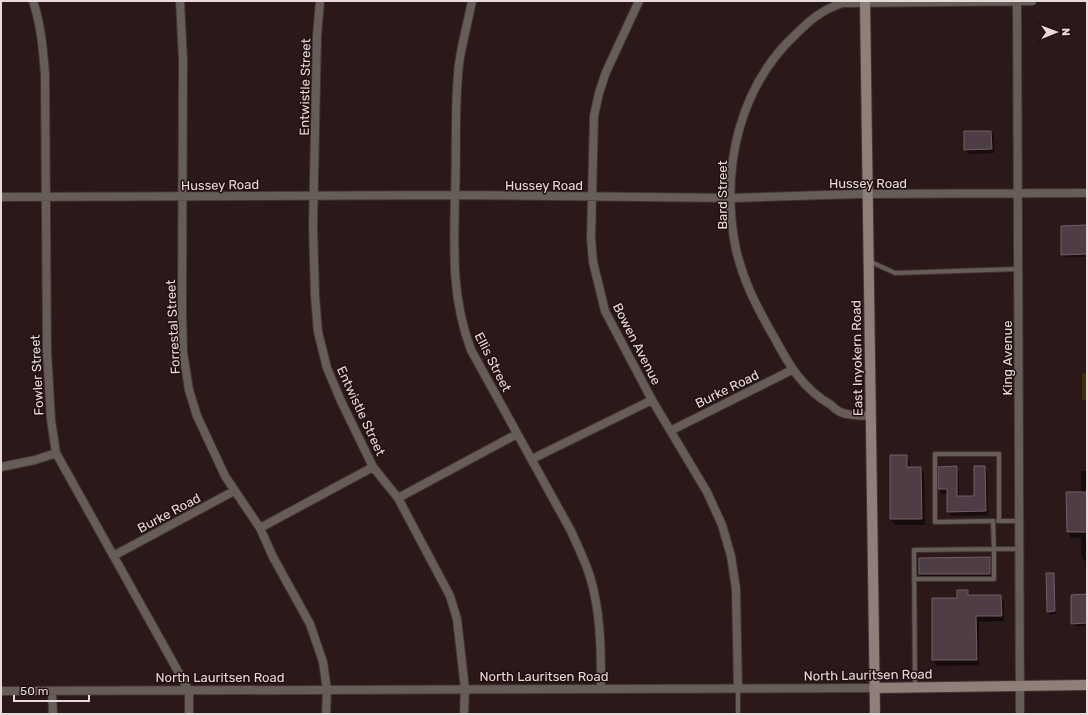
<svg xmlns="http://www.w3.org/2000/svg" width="1088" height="715" font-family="Rubik,sans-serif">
  <rect width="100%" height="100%" fill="#2b1819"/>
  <path fill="#442d04" d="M1082,373h5v27h-5z"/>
  <path fill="#0007" d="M991,132l3,4v17l-26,1 -3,-5z
    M1087,226v31h-23l-2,-2z
    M906,456l4,6v6h11l3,6 1,51h-30l-4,-6z
    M957,467l2,5v25h16l9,-30 3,5 1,43 -37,1 -3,-4v-18h-6l-2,-5v-21z
    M1081,471h6v105l-2,-15 -4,-6v-17h-10l-3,-6 -1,-39h14z
    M990,558l3,5v15h-70l-3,-4z
    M1053,574l2,3 1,37h-7l-1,-3z
    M968,591l3,5h30l3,5v20l-25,1v43l-42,1 -4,-6 25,-61z
    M1087,595v31h-13l-2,-3z"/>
  <path fill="#4f3d46" stroke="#725e68" d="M964,131h27l1,18 -28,1z
    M1087,225v29l-26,1v-29z
    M890,455h17v12h14l1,52h-32z
    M957,466v30h17v-30h11l1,45 -39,1v-23h-9v-22z
    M1066,492h21v40h-20z
    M990,557v17h-71v-16z
    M1046,573h8l1,38 -8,1z
    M957,590h11v5h33l1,21h-26l1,44h-45v-62h25z
    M1087,594v29l-16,1v-29z"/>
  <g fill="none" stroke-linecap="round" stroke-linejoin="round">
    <defs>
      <path id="lane" d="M869,261l26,12 124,-4
        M998,521h21
        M914,579h80v-30h25
        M915,687l-1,-137 80,-1 -1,-28 -58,1v-68h64v66
        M738,714v-25"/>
      <path id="street" d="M33,1c8,24 10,48 12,73l2,277 4,69 5,33 133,238v23
        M180,1l3,59 -1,250 1,42 6,38 8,26 28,60 35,52 13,29 37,67 13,38 4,28 -1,24
        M320,1l-3,35 -4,189 2,71 3,36 9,36 14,33 32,66 25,31 52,98 7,23 8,70 -1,25
        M472,1c-4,21 -10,42 -13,63 -5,43 -2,87 -4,130 -1,55 -4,103 16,156l100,181c9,20 19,40 23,61 7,32 7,65 7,96
        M639,1l-33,71 -7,21 -5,23 -3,123 2,23 12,49 47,89 55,92 15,33 9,31 5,33 2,100
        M1017,1l3,713
        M1,197l454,-2 277,3 126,-4 229,-1
        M870,416c-8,-1 -19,0 -27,-3 -4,-1 -9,-5 -12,-8 -29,-17 -42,-40 -57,-68 -18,-31 -34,-62 -40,-98 -12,-74 6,-153 62,-205 14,-14 27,-25 47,-31l189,-2
        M672,430l120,-60
        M532,459l120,-59
        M1,467l34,-7 21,-7
        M398,498l119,-64
        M260,528l113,-61
        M115,555l119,-64
        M1,691l873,-3
        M52,691l1,23"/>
      <path id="secondary" d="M865,1l10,713
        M874,688l213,-3"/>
    </defs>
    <use href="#lane" stroke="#453334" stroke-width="6"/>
    <use href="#street" stroke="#453334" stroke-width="10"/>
    <use href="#secondary" stroke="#453334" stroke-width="12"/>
    <use href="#lane" stroke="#665d58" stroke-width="4"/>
    <use href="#street" stroke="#665d58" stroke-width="8"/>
    <use href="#secondary" stroke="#8e8079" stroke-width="10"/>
  </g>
  <g text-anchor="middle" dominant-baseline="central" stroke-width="3" stroke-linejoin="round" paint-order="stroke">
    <g font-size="13" fill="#e7dada" stroke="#210f10">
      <text transform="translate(305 87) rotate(-89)">Entwistle Street</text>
      <text x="868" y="183">Hussey Road</text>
      <text transform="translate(220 185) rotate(-1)">Hussey Road</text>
      <text x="544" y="185">Hussey Road</text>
      <text transform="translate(722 195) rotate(-90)">Bard Street</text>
      <text transform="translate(173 327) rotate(-93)">Forrestal Street</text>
      <text transform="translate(637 344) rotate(63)">Bowen Avenue</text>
      <text transform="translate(857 358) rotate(-91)">East Inyokern Road</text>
      <text transform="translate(1007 358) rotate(-90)">King Avenue</text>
      <text transform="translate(493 362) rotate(63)">Ellis Street</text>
      <text transform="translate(37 375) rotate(-93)">Fowler Street</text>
      <text transform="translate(727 389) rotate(-26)">Burke Road</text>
      <text transform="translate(361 411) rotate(65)">Entwistle Street</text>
      <text transform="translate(169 513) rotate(-28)">Burke Road</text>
      <text transform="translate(868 675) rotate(-1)">North Lauritsen Road</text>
      <text x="544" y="676">North Lauritsen Road</text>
      <text x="220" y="677">North Lauritsen Road</text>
    </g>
  </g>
  <rect width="1088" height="715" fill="none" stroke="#e7dada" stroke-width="4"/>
  <g transform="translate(1056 32) rotate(89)" stroke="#210f10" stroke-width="3" paint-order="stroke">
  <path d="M0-3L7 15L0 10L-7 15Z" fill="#e7dada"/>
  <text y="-6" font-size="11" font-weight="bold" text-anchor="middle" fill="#e7dada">N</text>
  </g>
  <path d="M14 695v6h75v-6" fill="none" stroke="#e7dada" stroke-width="2"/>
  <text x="20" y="695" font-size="12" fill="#e7dada" stroke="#210f10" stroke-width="3" paint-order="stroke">50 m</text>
</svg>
